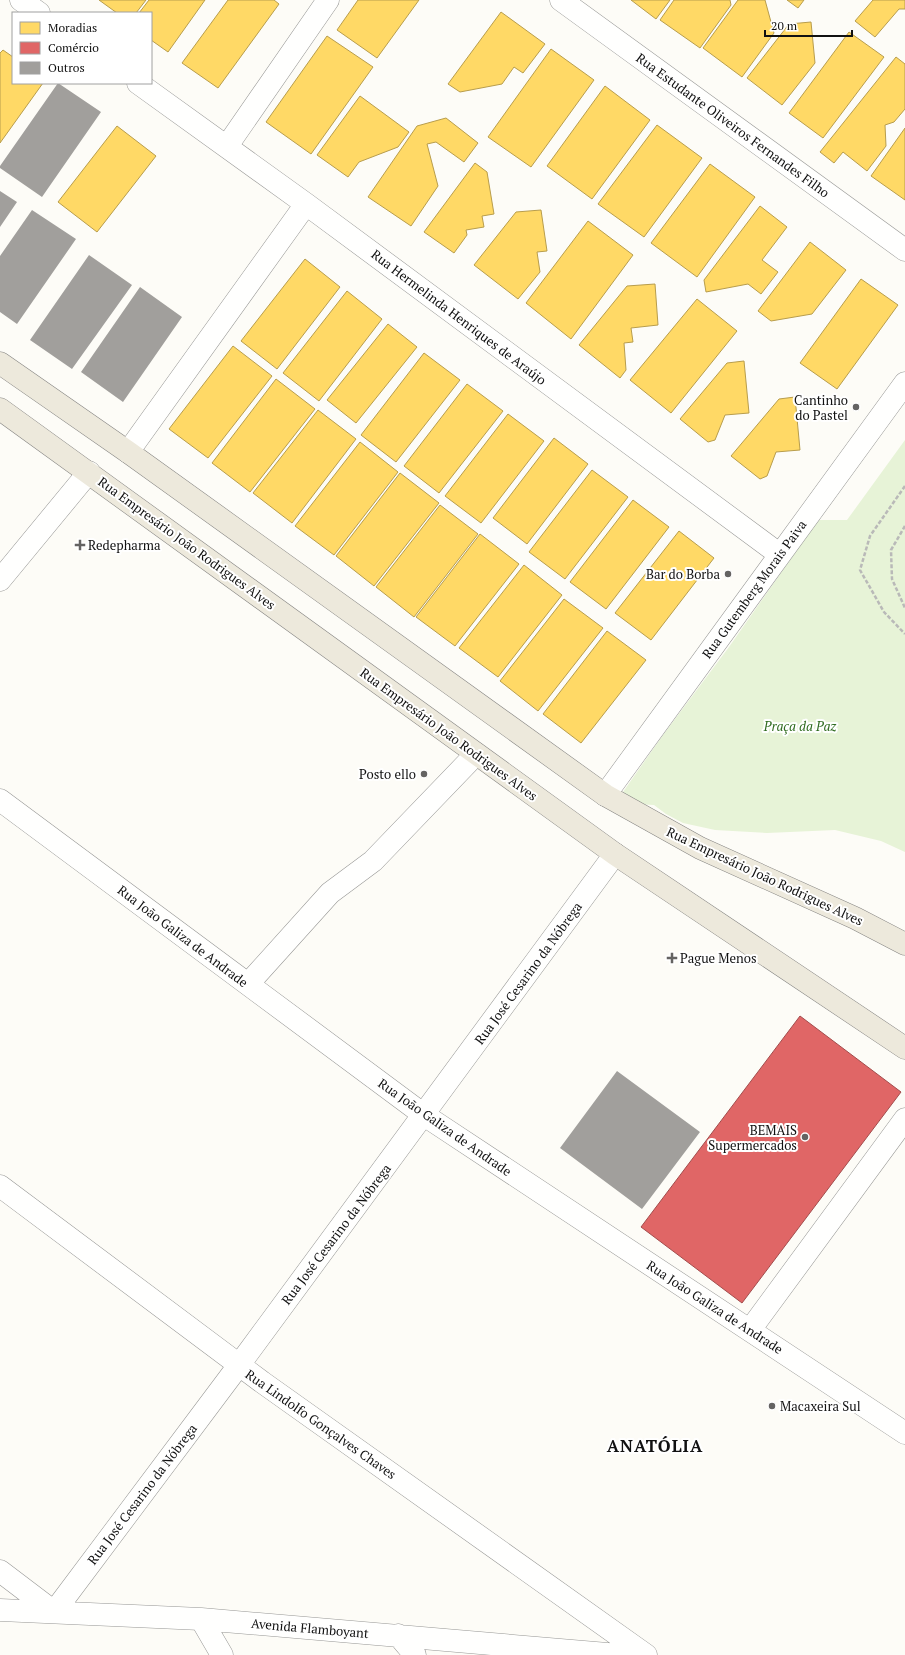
<svg xmlns="http://www.w3.org/2000/svg" width="905" height="1655" font-family="'PT Serif',serif">
  <rect width="100%" height="100%" fill="#fdfcf7"/>
  <path fill="#e7f3d7" d="M905,440v412l-24,-11 -46,-11 -68,3 -52,-3 -32,-7 -17,-9 -12,-9 -19,-1 -12,-12 40,-57 66,-88 89,-127h29z"/>
  <path fill="#ffd966" stroke="#b89d4c" d="M99,0h47l-10,13h-19z
    M149,0h56l-37,52 -17,-12v-27h-12z
    M228,0h46l5,4 -61,84 -36,-25z
    M358,0h61l-42,58 -40,-28z
    M631,0h39l-14,19z
    M674,0h56l1,5 -31,43 -40,-28z
    M738,0h27l9,33 -32,44 -39,-29z
    M787,0h17l-6,8z
    M873,0h32v9h-6l-24,28 -20,-16z
    M501,12l44,32 -22,29 -9,-6 -12,17 -42,8 -12,-8z
    M811,22l4,41 -33,42 -35,-27 42,-54z
    M849,32l35,25 -61,81 -34,-25z
    M327,36l46,31 -62,87 -45,-32z
    M551,49l43,31 -63,87 -43,-30z
    M3,50l10,7v26h30l-43,60v-90z
    M896,57l9,7v45l-11,13 -9,3 1,21 -19,25 -24,-19 -9,11 -14,-11z
    M605,86l45,34 -58,79 -45,-33z
    M360,96l49,36 -11,15 -39,15 -11,15 -31,-22z
    M446,118l32,25 -14,19 -28,-20 -9,2 11,42 -27,40 -43,-29 49,-71z
    M657,125l45,33 -58,79 -46,-33z
    M117,126l39,30 -59,76 -39,-30z
    M905,128v72l-34,-24z
    M475,163l12,9 7,42 -12,2 2,11 -18,3 1,5 -13,18 -30,-21z
    M710,164l45,33 -58,80 -46,-34z
    M760,206l27,21 -25,33 16,12 -17,22 -13,-10 -42,8 -2,-12z
    M541,210l6,41 -10,1 3,20 -22,27 -44,-34 42,-53z
    M588,221l45,34 -62,84 -45,-36z
    M810,242l36,28 -34,44 -41,7 -13,-10z
    M305,259l35,28 -63,82 -36,-28z
    M861,279l37,26 -61,84 -37,-26z
    M655,284l3,41 -27,3 2,14 -9,1 2,27 -6,8 -41,-33 48,-59z
    M347,291l35,28 -63,82 -36,-28z
    M697,299l40,32 -66,82 -41,-33z
    M388,324l29,23 -61,76 -29,-23z
    M233,346l39,30 -64,82 -39,-29z
    M424,353l36,27 -64,82 -35,-27z
    M744,361l5,52 -24,2 -10,25 -7,2 -28,-23 47,-56z
    M276,379l39,30 -65,83 -38,-29z
    M467,384l36,27 -64,82 -35,-27z
    M795,397l5,53 -24,2 -9,24 -7,3 -29,-23 48,-57z
    M318,410l38,29 -64,84 -39,-30z
    M508,414l36,27 -63,82 -36,-27z
    M554,438l34,26 -61,80 -34,-26z
    M360,442l38,30 -64,83 -39,-29z
    M592,470l36,27 -63,82 -36,-27z
    M400,473l39,30 -65,83 -38,-30z
    M633,500l36,27 -63,82 -36,-27z
    M440,505l38,29 -64,83 -38,-30z
    M679,531l35,27 -63,82 -36,-27z
    M480,534l39,30 -64,82 -39,-29z
    M524,565l38,30 -64,82 -39,-29z
    M564,599l39,29 -65,83 -38,-30z
    M607,631l39,29 -65,83 -38,-29z"/>
  <path fill="#e06666" stroke="#a24c4c" d="M800,1016l101,76 -159,211 -101,-76z"/>
  <path fill="#a19f9c" d="M58,83l43,29 -59,85 -42,-29v-2z
    M0,191l17,11 -17,25z
    M32,210l44,29 -59,85 -17,-12v-56z
    M89,255l43,30 -60,84 -42,-29z
    M140,287l42,30 -59,85 -42,-30z
    M617,1071l83,61 -58,77 -82,-61z"/>
  <g fill="none" stroke-linecap="round" stroke-linejoin="round">
    <defs>
      <path id="minor" d="M21,0l18,13
        M561,0l344,250
        M138,83l168,121 473,350
        M227,146l101,-146
        M128,452l178,-248
        M0,580l89,-108
        M605,795l300,-412
        M0,800l424,315 481,318
        M248,984l82,-91 43,-32 103,-107
        M0,1186l262,196 384,273
        M750,1330l155,-211
        M0,1571l54,41
        M0,1610l201,9 418,36
        M54,1612l185,-247 376,-511
        M201,1619l21,36
        M398,1635l17,20"/>
      <path id="major" d="M0,363l128,89 477,343 95,53 155,70 50,26
        M0,409l615,445 290,194"/>
    </defs>
    <use href="#minor" stroke="#979795" stroke-width="23"/>
    <use href="#major" stroke="#858482" stroke-width="23"/>
    <path stroke="#b9b9b8" stroke-width="2.5" stroke-dasharray="4 2" stroke-linecap="butt" d="M905,486l-35,50 -10,34 24,42 21,22
      M905,526l-14,24 1,29 13,29"/>
    <use href="#minor" stroke="#fffffe" stroke-width="22"/>
    <use href="#major" stroke="#ede9dc" stroke-width="22"/>
  </g>
  <g fill="#646362" stroke="#fff" stroke-width="1.5">
    <circle cx="856" cy="407" r="4"/>
    <path d="M78 539h4v4h4v4h-4v4h-4v-4h-4v-4h4z"/>
    <circle cx="728" cy="574" r="4"/>
    <circle cx="424" cy="774" r="4"/>
    <path d="M670 952h4v4h4v4h-4v4h-4v-4h-4v-4h4z"/>
    <circle cx="805" cy="1137" r="4"/>
    <circle cx="772" cy="1406" r="4"/>
  </g>
  <g text-anchor="middle" dominant-baseline="central" stroke-width="4" stroke-linejoin="round" paint-order="stroke">
    <g font-size="13" fill="#111" stroke="#fff">
      <text transform="translate(733 125) rotate(36)">Rua Estudante Oliveiros Fernandes Filho</text>
      <text transform="translate(459 317) rotate(37)">Rua Hermelinda Henriques de Araújo</text>
      <text transform="translate(187 543) rotate(36)">Rua Empresário João Rodrigues Alves</text>
      <text transform="translate(754 589) rotate(-54)">Rua Gutemberg Morais Paiva</text>
      <text transform="translate(449 734) rotate(36)">Rua Empresário João Rodrigues Alves</text>
      <text transform="translate(765 876) rotate(25)">Rua Empresário João Rodrigues Alves</text>
      <text transform="translate(183 936) rotate(37)">Rua João Galiza de Andrade</text>
      <text transform="translate(528 973) rotate(-54)">Rua José Cesarino da Nóbrega</text>
      <text transform="translate(445 1127) rotate(35)">Rua João Galiza de Andrade</text>
      <text transform="translate(336 1234) rotate(-53)">Rua José Cesarino da Nóbrega</text>
      <text transform="translate(715 1307) rotate(33)">Rua João Galiza de Andrade</text>
      <text transform="translate(321 1424) rotate(35)">Rua Lindolfo Gonçalves Chaves</text>
      <text transform="translate(142 1494) rotate(-53)">Rua José Cesarino da Nóbrega</text>
      <text transform="translate(310 1628) rotate(5)">Avenida Flamboyant</text>
    </g>
    <g font-size="13" fill="#111" stroke="#fff" text-anchor="end">
      <text x="848" y="400">Cantinho<tspan x="848" dy="15">do Pastel</tspan></text>
      <text x="88" y="545" text-anchor="start">Redepharma</text>
      <text x="720" y="574">Bar do Borba</text>
      <text x="416" y="774">Posto ello</text>
      <text x="680" y="958" text-anchor="start">Pague Menos</text>
      <text x="797" y="1130">BEMAIS<tspan x="797" dy="15">Supermercados</tspan></text>
      <text x="780" y="1406" text-anchor="start">Macaxeira Sul</text>
    </g>
    <g font-size="13" font-style="italic" fill="#2f6b1f" stroke="#fff">
      <text x="800" y="726">Praça da Paz</text>
    </g>
    <g font-size="17" font-weight="bold" letter-spacing="1" fill="#111" stroke="#fff">
      <text x="655" y="1445">ANATÓLIA</text>
    </g>
  </g>
  <rect x="12" y="12" width="140" height="72" fill="#ffffff" stroke="#a0a0a0"/>
  <rect x="20" y="22" width="20" height="12" fill="#ffd966" stroke="#a0a0a0"/>
  <text x="48" y="32" font-size="12" fill="#111111">Moradias</text>
  <rect x="20" y="42" width="20" height="12" fill="#e06666" stroke="#a0a0a0"/>
  <text x="48" y="52" font-size="12" fill="#111111">Comércio</text>
  <rect x="20" y="62" width="20" height="12" fill="#a19f9c" stroke="#a0a0a0"/>
  <text x="48" y="72" font-size="12" fill="#111111">Outros</text>
  <path d="M765 30v6h87v-6" fill="none" stroke="#111111" stroke-width="2"/>
  <text x="771" y="30" font-size="12" fill="#111111" stroke="#ffffff" stroke-width="3" paint-order="stroke">20 m</text>
</svg>
